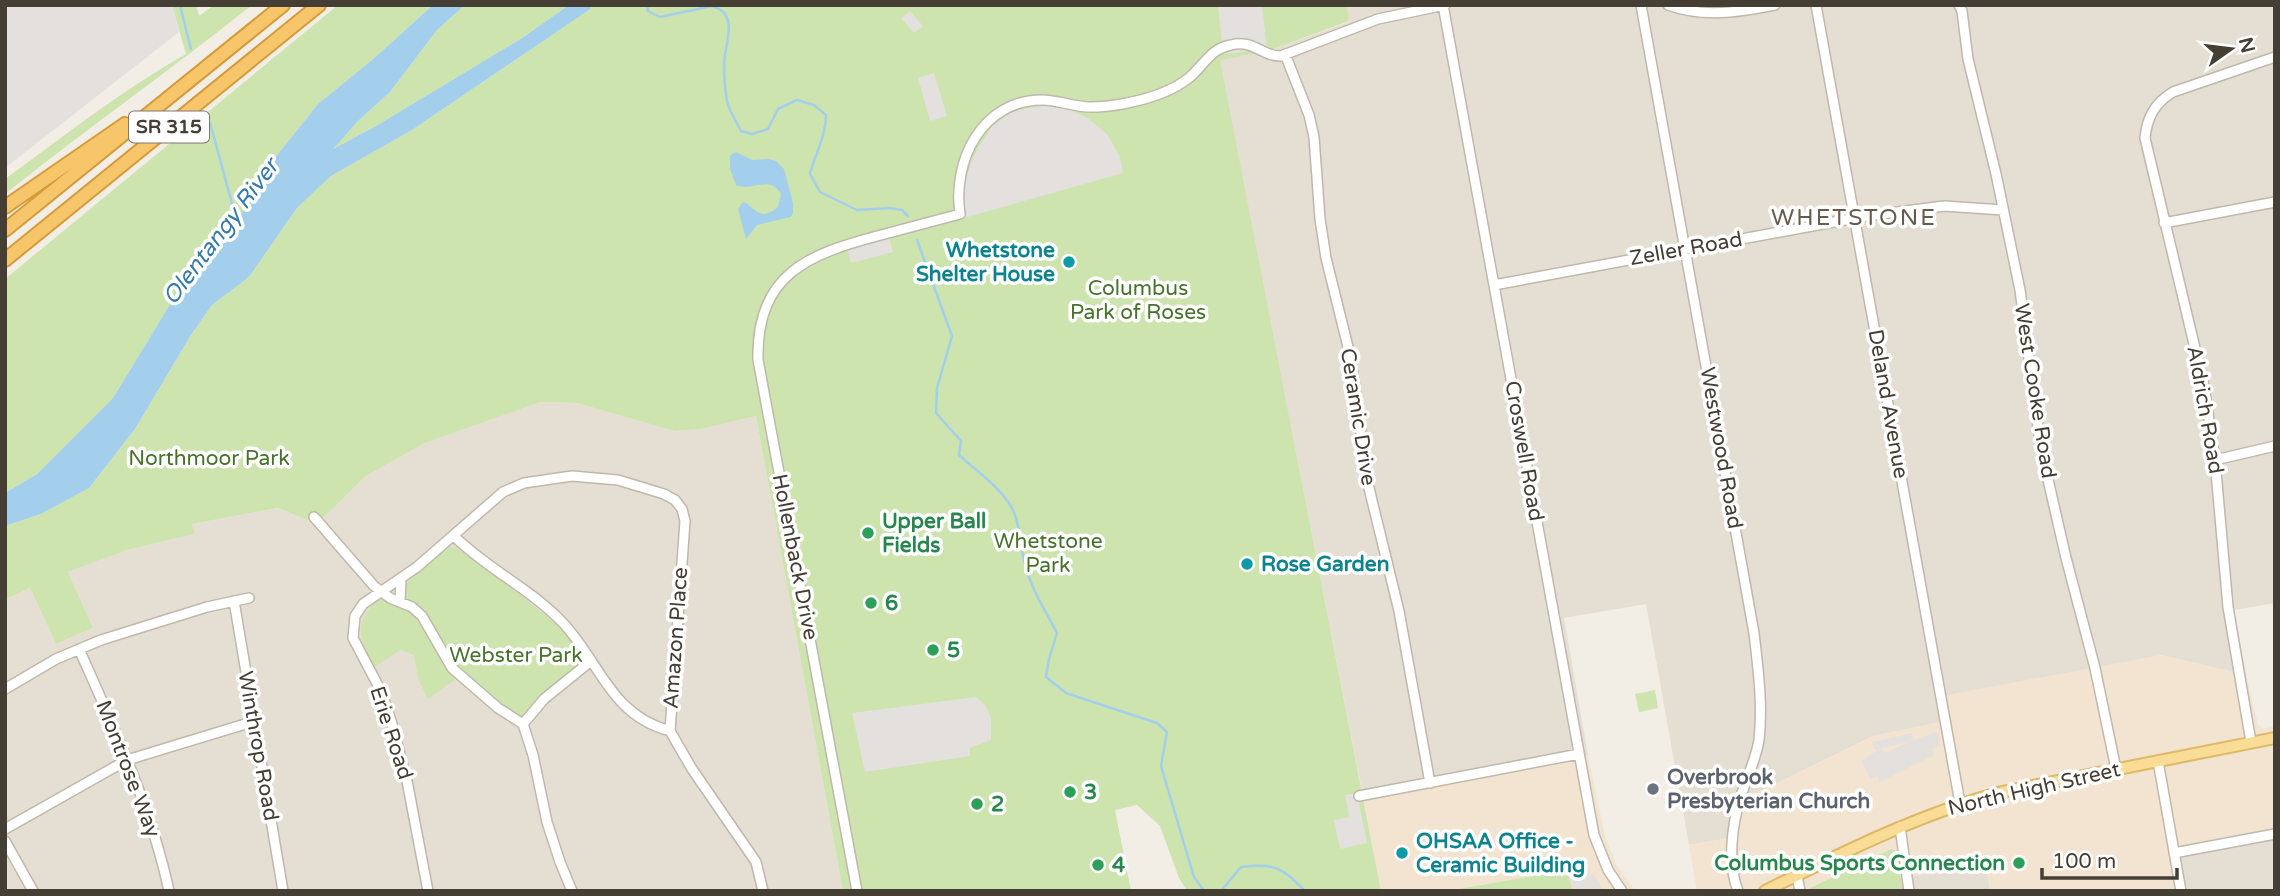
<svg xmlns="http://www.w3.org/2000/svg" width="2280" height="896" font-family="'Varela Round',sans-serif">
  <rect width="100%" height="100%" fill="#f2eee5"/>
  <path fill="#e5dfd3" d="M1347,5h928v598l-41,7 12,65 -85,-20 -215,66 -73,15 -110,54 -17,5 -11,42 -46,8 -43,-241 -82,14 24,137 -225,41 -144,-737 49,-8 81,-29z
    M541,402l36,1 97,28 27,-2 55,-13 87,475h-838v-291l25,-12 26,56 37,-16 -25,-56 59,-22 66,-16 -2,-10 87,-16 39,16 49,-48 59,-33z
    M2275,834v57h-93l-7,-38z
    M1986,863l4,28h-87l-3,-13z"/>
  <path fill="#f3e4d1" d="M2161,655l85,20 12,49 5,5 12,-3v108l-100,19 7,38h-192l-5,-28 -85,15 -5,-28 -4,-1 -87,42h-107l-8,-46 46,-8 11,-42 17,-5 110,-54 72,-15 -3,-25z
    M1588,755l17,81 11,28 19,27h-61l-10,-25 -31,10 -86,15h-66l-18,-95z"/>
  <path fill="#cde4af" d="M172,5h24l3,11 15,-11h38c-81,65 -166,124 -247,189v-15c59,-43 117,-89 181,-125z
    M338,5h95l-61,55 -54,44 -56,70 -34,65 -45,44 -70,115 -76,76 -32,19v-214z
    M465,5h104l-47,33 -146,88 -45,24 27,-29 32,-29 47,-62z
    M593,5h754l2,16 -81,30 -48,9 161,831h-194l-8,-13 -19,-52 -23,-21 -22,5 16,81h-288l-87,-475 -55,13 -27,2 -97,-28 -36,-1 -116,41 -59,33 -49,48 -39,-16 -86,16 2,10 -67,16 -59,22 25,56 -37,16 -26,-56 -25,12v-74l36,-12 48,-26 46,-59 56,-94 21,-30 37,-28 48,-69 34,-32 81,-46 177,-120z
    M449,547l8,1 66,49 43,35 19,27 -64,59c-23,-11 -59,-41 -73,-63 -16,-24 -16,-40 -43,-55v-16z
    M378,598l30,12 10,8 31,52 8,8 -29,21 -10,-20 -4,-24 -14,-5 -25,17c-18,-28 -21,-44 3,-69z
    M1655,690l3,18 -19,4 -4,-18z
    M1891,849l4,1 8,41h-99z
    M1564,866l10,25h-127l86,-15z"/>
  <path fill="#e3e0dd" d="M5,5h167l7,27 -174,136z
    M1218,5h44l5,44 -44,5z
    M910,11l13,15 -9,7 -13,-15z
    M934,73l13,43 -17,5 -12,-43z
    M1045,105l21,3 20,9 21,17 13,23 3,16 -159,45 1,-36 8,-25 19,-31 22,-15z
    M888,233l5,19 -42,11 -5,-19z
    M976,697l9,8 6,13v22l-21,8v8l-105,16 -13,-59z
    M1937,732l3,14 -8,3 2,6 -54,27 -3,-6 -7,3 -8,-18 14,-10 6,-2 3,4 26,-12 -36,9 -3,-8 40,-9 1,7z
    M1357,793l10,50 -27,6 -6,-29 15,-3 -4,-22z
    M1583,857l7,16 -3,4 7,-2 10,16h-28l-10,-18 6,-3 -3,-8z"/>
  <path fill="#a3cfec" d="M433,5h32l-28,25 -47,62 -32,29 -25,28 43,-23 146,-88 47,-33h24l-4,5 -177,120 -81,46 -34,32 -48,69 -37,28 -21,30 -56,94 -46,59 -48,26 -36,12v-33l32,-19 76,-76 70,-115 45,-44 34,-65 56,-70 54,-44z
    M735,152l18,8 16,-1 7,2 8,8 9,34v10l-2,4 -34,8 -11,14 -8,-30 4,-6 3,-1c14,11 16,18 33,5l3,-13c-12,-20 -28,-2 -45,-9l-6,-16v-13z"/>
  <g fill="none" stroke-linecap="round" stroke-linejoin="round">
    <path stroke="#a3cfec" stroke-width="2.5" d="M180,5l11,44
      M647,5l1,6 12,6 52,-11c28,8 13,36 12,57 0,12 1,26 3,38 2,10 10,21 14,30l11,3 16,-5 10,-20 19,-9 17,5 12,10c0,21 -11,39 -16,59l10,18 37,18 33,-2 12,2 6,6
      M210,123l28,102
      M917,240l35,96 -15,52 -1,25 25,28 -2,14c17,16 43,33 54,55 8,17 7,36 12,54 6,25 20,46 32,69l-8,26 -3,18 20,16 91,30 10,9 -6,34 33,111 10,14
      M1221,891l20,-24c34,-4 40,0 64,24"/>
    <defs>
      <path id="minor" d="M1443,5l151,830 14,35 14,21
        M1641,5l113,628c4,35 9,71 5,107 -3,19 -12,37 -18,56 -9,28 -14,67 -3,95
        M1668,5c35,13 71,7 107,0
        M1816,5l144,798
        M1959,5l3,6 6,48 28,115 24,116 21,159 25,109 29,110 21,101
        M1285,54l24,61 5,22 6,82 6,39 25,101 17,125 31,127 31,172
        M2164,223l111,-21
        M1494,285l372,-69 78,-10 59,4
        M2215,460l60,-14
        M314,517l60,69 16,12 22,9 10,9 30,52 46,40 25,16 10,31 14,67 13,40 12,29
        M454,536c33,33 77,53 109,87 37,39 47,92 107,108
        M234,601l49,290
        M400,602l1,-23
        M79,649c35,79 72,158 90,242
        M5,689l51,-30 45,-19 106,-33 42,-9
        M523,724l21,-25 47,-38
        M2251,742l-23,-135 -13,-147 -11,-74 -59,-248c2,-21 10,-35 28,-46l102,-35
        M2158,761l23,130
        M1359,796l220,-42
        M1900,827l9,64
        M5,829l122,-69 128,-39
        M5,841l28,50
        M2174,853l101,-19
        M1797,876l3,15
        M428,891l-21,-110 -15,-57 -10,-31 -29,-55 2,-22 8,-12 54,-37 86,-75 21,-9 48,-7 46,4 46,14 11,6 7,9 3,12 -15,210 22,38 64,93 7,29
        M857,891l-99,-531c-2,-86 50,-106 123,-125 26,-7 53,-14 79,-21 -8,-53 22,-114 82,-114 16,0 32,7 48,7 10,0 22,-1 32,-3 22,-4 50,-12 68,-27 15,-13 20,-28 41,-32 22,-6 32,12 50,11l97,-37 67,-14"/>
      <path id="major" d="M1765,891c77,-38 154,-77 237,-99l273,-54"/>
      <path id="highway" d="M5,207l120,-83
        M5,230l278,-225
        M5,260l314,-255"/>
    </defs>
    <use href="#minor" stroke="#bfb8ab" stroke-width="12"/>
    <use href="#major" stroke="#ddb867" stroke-width="14"/>
    <use href="#highway" stroke="#d59b3b" stroke-width="16"/>
    <use href="#minor" stroke="#fff" stroke-width="9"/>
    <use href="#major" stroke="#f9dc96" stroke-width="10"/>
    <use href="#highway" stroke="#f7c66b" stroke-width="12"/>
  </g>
  <g fill="#0f9aa8" stroke="#fff" stroke-width="2.5">
    <circle cx="1069" cy="262" r="7"/>
    <circle cx="1247" cy="564" r="7"/>
    <circle cx="1402" cy="853" r="7"/>
  </g>
  <g fill="#2e9e5b" stroke="#fff" stroke-width="2.5">
    <circle cx="868" cy="533" r="7"/>
    <circle cx="871" cy="603" r="7"/>
    <circle cx="933" cy="650" r="7"/>
    <circle cx="1070" cy="792" r="7"/>
    <circle cx="977" cy="804" r="7"/>
    <circle cx="2019" cy="863" r="7"/>
    <circle cx="1098" cy="865" r="7"/>
  </g>
  <circle fill="#6b7280" stroke="#fff" stroke-width="2.5" cx="1653" cy="789" r="7"/>
  <g text-anchor="middle" dominant-baseline="central" stroke-width="7" stroke-linejoin="round" paint-order="stroke">
    <rect fill="#fff" stroke="#7c7872" stroke-width="2" x="129" y="111.5" width="80" height="31" rx="5"/>
    <g font-size="19" font-weight="bold" fill="#443e35">
      <text x="169" y="127">SR 315</text>
    </g>
    <g font-size="21" fill="#443e35" stroke="#fff">
      <text transform="translate(1686 249) rotate(-10)">Zeller Road</text>
      <text transform="translate(2035 391) rotate(81)">West Cooke Road</text>
      <text transform="translate(1888 404) rotate(80)">Deland Avenue</text>
      <text transform="translate(2205 410) rotate(80)">Aldrich Road</text>
      <text transform="translate(1358 417) rotate(81)">Ceramic Drive</text>
      <text transform="translate(1721 448) rotate(80)">Westwood Road</text>
      <text transform="translate(1524 451) rotate(80)">Croswell Road</text>
      <text transform="translate(795 557) rotate(79)">Hollenback Drive</text>
      <text transform="translate(676 638) rotate(-86)">Amazon Place</text>
      <text transform="translate(391 733) rotate(72)">Erie Road</text>
      <text transform="translate(258 746) rotate(80)">Winthrop Road</text>
      <text transform="translate(128 769) rotate(69)">Montrose Way</text>
      <text transform="translate(2034 789) rotate(-13)">North High Street</text>
    </g>
    <g font-size="21" font-weight="bold" fill="#0d838f" stroke="#fff" text-anchor="start">
      <text x="1055" y="250" text-anchor="end">Whetstone<tspan x="1055" dy="24">Shelter House</tspan></text>
      <text x="1261" y="564">Rose Garden</text>
      <text x="1416" y="841">OHSAA Office -<tspan x="1416" dy="24">Ceramic Building</tspan></text>
    </g>
    <g font-size="21" fill="#47722b" stroke="#fff">
      <text x="1138" y="288">Columbus<tspan x="1138" dy="24">Park of Roses</tspan></text>
      <text x="209" y="458">Northmoor Park</text>
      <text x="1048" y="541">Whetstone<tspan x="1048" dy="24">Park</tspan></text>
      <text x="516" y="655">Webster Park</text>
    </g>
    <g font-size="21" font-weight="bold" fill="#27864d" stroke="#fff" text-anchor="start">
      <text x="882" y="521">Upper Ball<tspan x="882" dy="24">Fields</tspan></text>
      <text x="885" y="603">6</text>
      <text x="947" y="650">5</text>
      <text x="1084" y="792">3</text>
      <text x="991" y="804">2</text>
      <text x="2005" y="863" text-anchor="end">Columbus Sports Connection</text>
      <text x="1112" y="865">4</text>
    </g>
    <g font-size="21" font-weight="bold" fill="#5b616d" stroke="#fff" text-anchor="start">
      <text x="1667" y="777">Overbrook<tspan x="1667" dy="24">Presbyterian Church</tspan></text>
    </g>
    <g font-size="23" letter-spacing="2" fill="#665b4d" stroke="#fff">
      <text x="1854" y="218">WHETSTONE</text>
    </g>
    <g font-size="23" font-style="italic" fill="#347aaa" stroke="#fff">
      <text transform="translate(221 232) rotate(-53)">Olentangy River</text>
    </g>
  </g>
  <rect width="2280" height="896" fill="none" stroke="#443e35" stroke-width="14"/>
  <g transform="translate(2231 49) rotate(76)" stroke="#ffffff" stroke-width="5" paint-order="stroke">
  <path d="M0-5L12 26L0 18L-12 26Z" fill="#443e35"/>
  <text y="-10" font-size="19" font-weight="bold" text-anchor="middle" fill="#443e35">N</text>
  </g>
  <path d="M2042 868v10h135v-10" fill="none" stroke="#443e35" stroke-width="3.5"/>
  <text x="2052" y="868" font-size="21" fill="#443e35" stroke="#ffffff" stroke-width="5" paint-order="stroke">100 m</text>
</svg>
